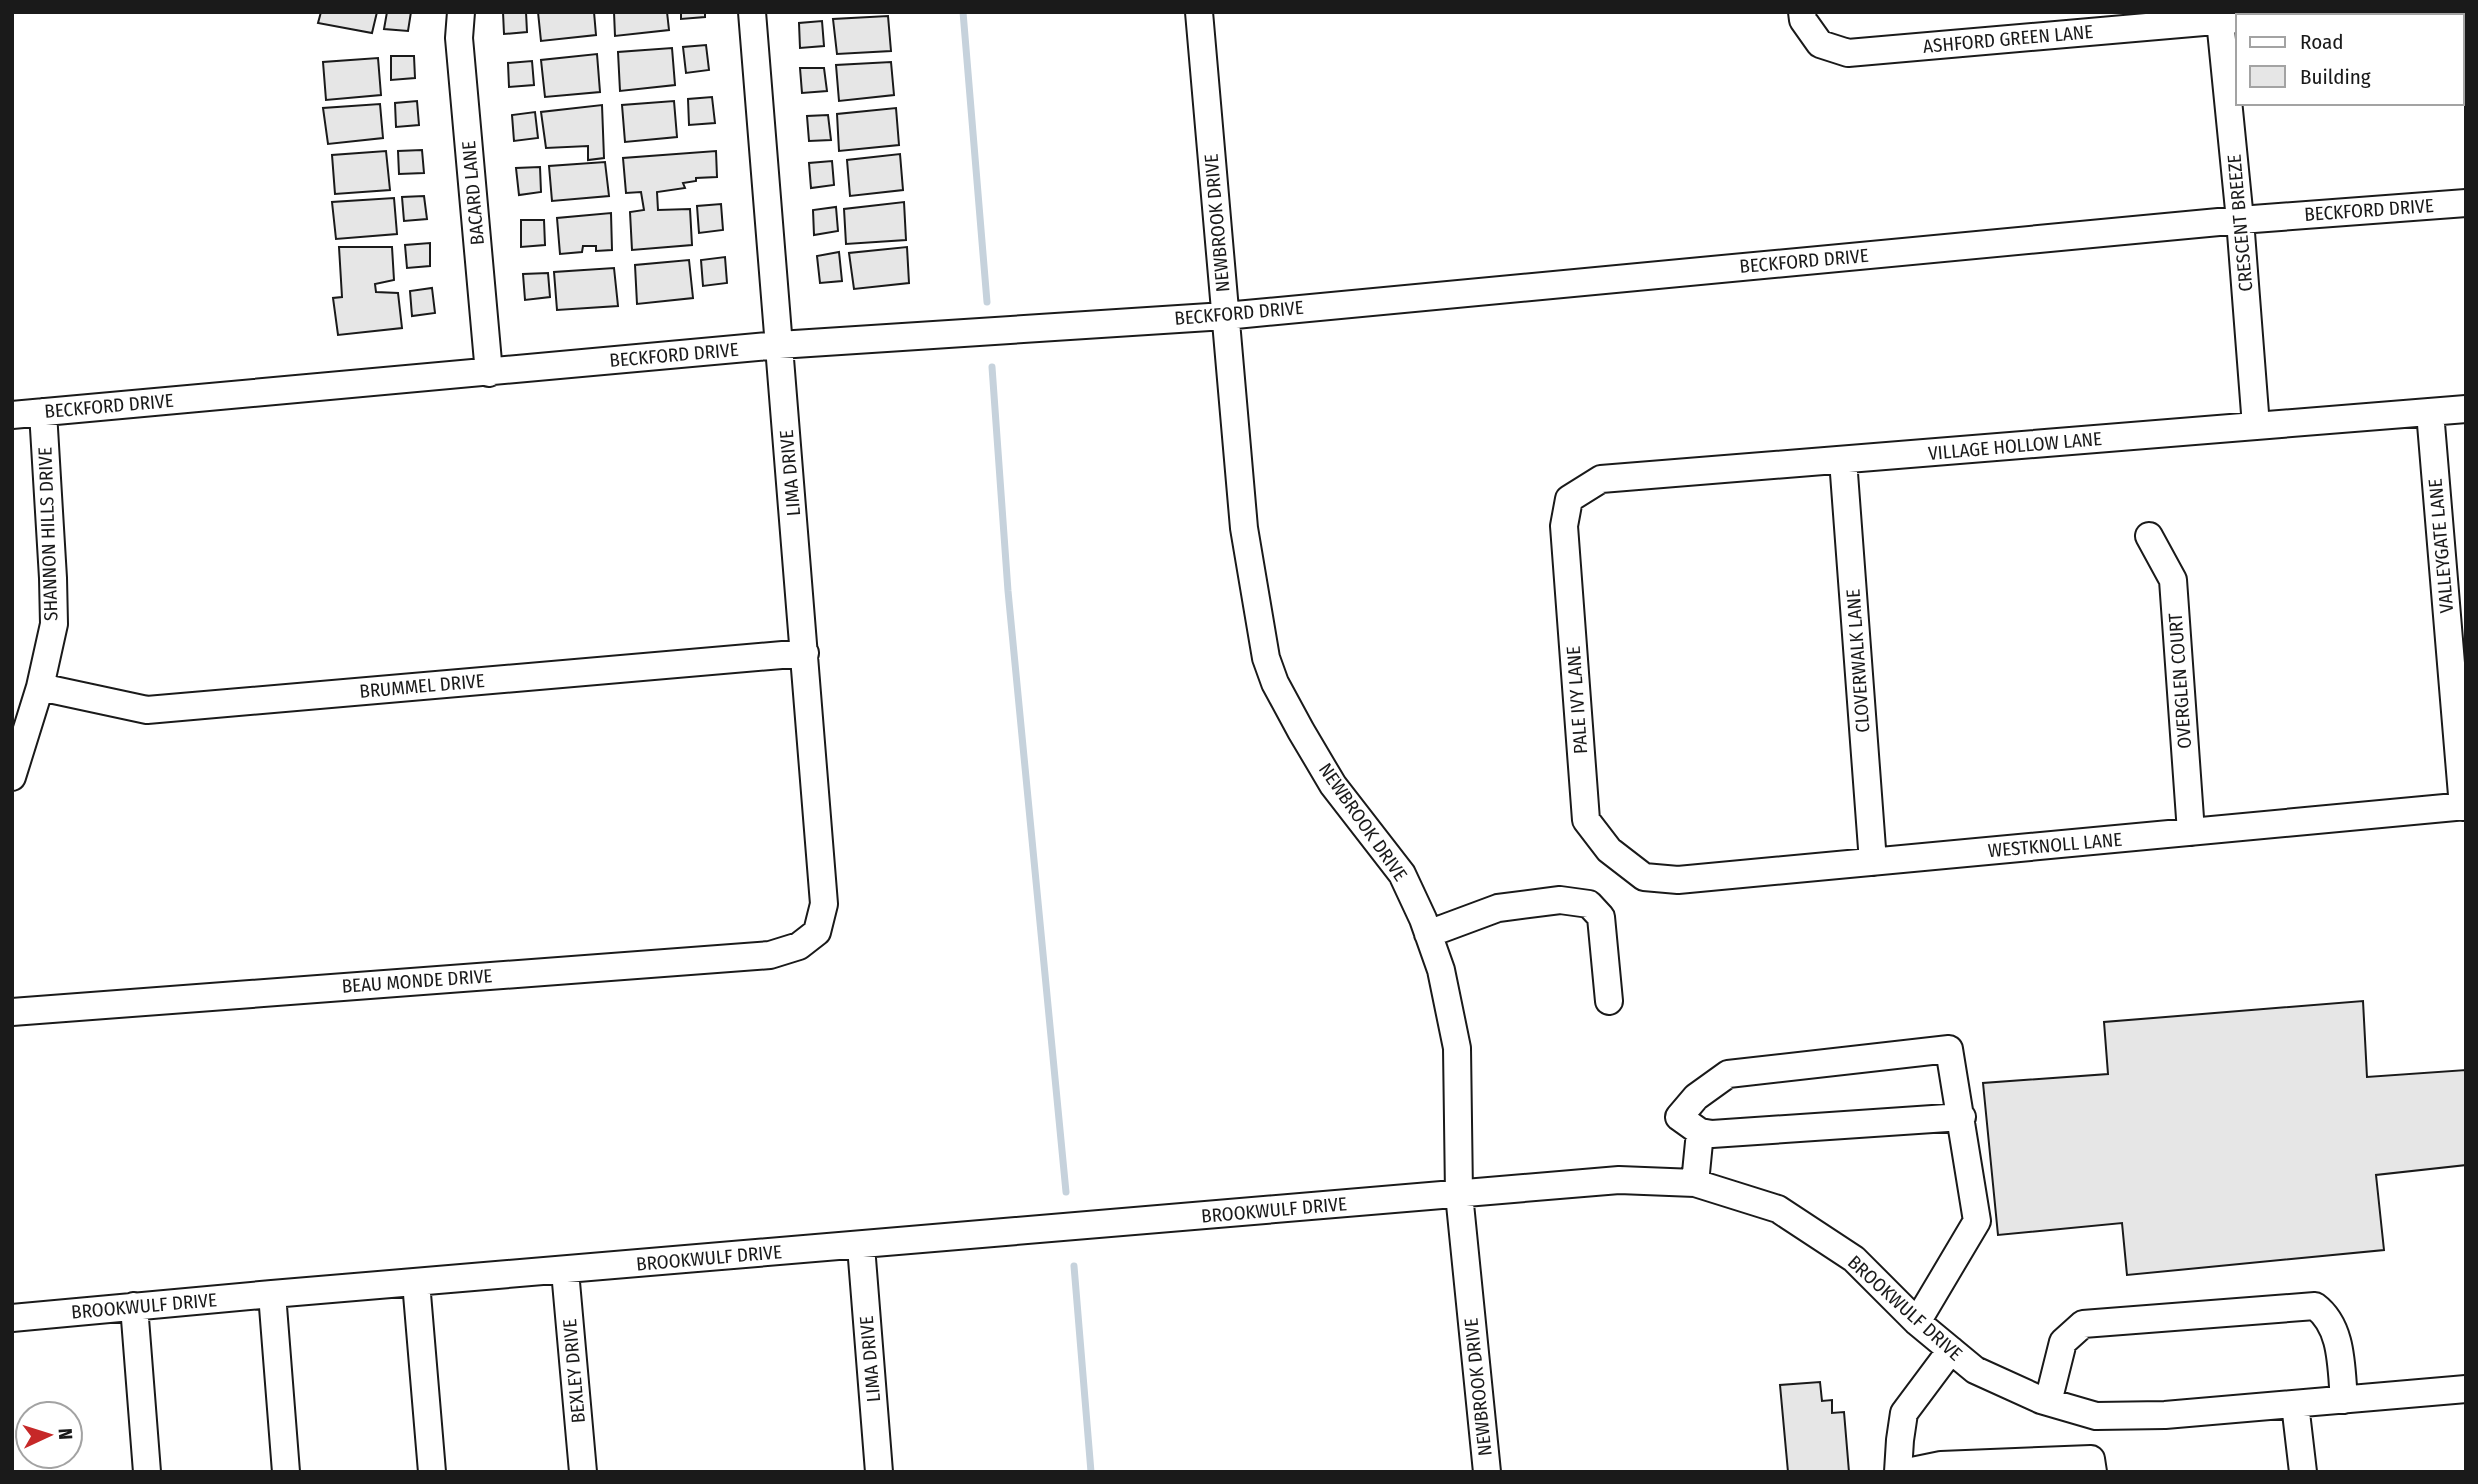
<svg xmlns="http://www.w3.org/2000/svg" width="2478" height="1484" font-family="'Fira Sans Condensed',sans-serif">
  <rect width="100%" height="100%" fill="#fff"/>
  <g fill="none" stroke-linecap="round" stroke-linejoin="round">
    <path stroke="#c6d2dc" stroke-width="7" d="M963,12l24,290
      M992,367l16,224 58,601
      M1074,1266l17,206"/>
  </g>
  <path fill="#e6e6e6" stroke="#1a1a1a" stroke-width="2" d="M321,12h56l-5,21 -54,-10z
    M387,12h24l-3,19 -24,-2z
    M503,12h23l1,20 -23,2z
    M538,12h56l2,23 -55,6z
    M614,12h53l2,18 -54,6z
    M681,12h24v5l-24,2z
    M888,16l3,35 -54,3 -4,-35z
    M822,21l2,25 -24,2 -1,-25z
    M706,45l3,25 -23,3 -3,-26z
    M672,48l3,37 -55,6 -2,-39z
    M597,54l3,38 -55,5 -4,-37z
    M391,56h23l1,22 -24,2z
    M378,58l3,37 -55,5 -3,-38z
    M532,61l2,24 -25,2 -1,-24z
    M891,62l3,33 -55,6 -3,-36z
    M800,68h24l3,23 -25,2z
    M712,97l3,26 -26,2 -1,-26z
    M417,101l2,24 -23,2 -1,-24z
    M674,101l3,36 -52,5 -3,-37z
    M380,104l3,34 -55,6 -5,-36z
    M602,105l2,53 -16,2v-14l-42,2 -5,-36z
    M896,108l3,37 -60,6 -2,-37z
    M535,112l3,26 -24,3 -2,-26z
    M828,115l3,25 -22,1 -2,-25z
    M422,150l2,23 -25,1 -1,-23z
    M386,151l4,39 -55,4 -3,-39z
    M716,151l1,26 -21,1v3l-13,2 2,5 -28,4 1,18 32,-1 2,36 -60,5 -2,-38 14,-2 -3,-18 -15,1 -3,-35z
    M900,154l3,36 -53,6 -3,-36z
    M832,161l2,24 -23,3 -2,-25z
    M605,162l4,34 -57,5 -3,-35z
    M540,167l1,25 -22,3 -3,-27z
    M424,196l3,23 -23,2 -2,-24z
    M394,198l3,36 -61,5 -4,-37z
    M904,202l2,38 -60,4 -2,-35z
    M721,204l2,26 -24,3 -2,-27z
    M836,207l2,24 -24,4 -1,-25z
    M611,213l1,37 -16,1v-5h-13l-1,6 -22,2 -3,-36z
    M521,220h23l1,25 -24,2z
    M430,243v23l-23,2 -2,-23z
    M339,247h53l2,33 -19,4 1,8 22,1 4,35 -64,7 -5,-37 9,-1z
    M907,247l2,36 -55,6 -5,-36z
    M839,252l3,29 -22,2 -3,-27z
    M725,257l2,26 -24,3 -2,-26z
    M689,260l4,38 -56,6 -2,-39z
    M614,268l4,38 -61,4 -3,-38z
    M548,273l2,24 -25,3 -2,-26z
    M432,288l3,25 -23,3 -2,-25z
    M2363,1001l4,76 99,-7v95l-90,10 8,75 -257,25 -5,-52 -124,12 -15,-152 125,-9 -4,-52z
    M1820,1382l2,19 10,-1v13l12,-1 5,60h-61l-8,-87z"/>
  <g fill="none" stroke-linecap="round" stroke-linejoin="round">
    <defs>
      <path id="minor" d="M461,12l-2,26 30,335
        M1199,12l45,516 22,130 9,25 26,48 32,54 69,89 21,45 18,51 16,78 2,146 28,278
        M1802,12l1,8 17,24 28,9 390,-34
        M2272,16l40,-4
        M2220,20l20,200 16,206
        M2466,409l-865,70 -32,20 -5,27 22,294 23,30 35,27 34,3 788,-74
        M2430,412l33,395
        M12,415l767,-70 446,-29 1015,-96 226,-17
        M1843,460l30,402
        M2149,536l24,44 18,252
        M40,687l107,23 658,-57
        M12,777l28,-90 14,-63 -1,-46 -10,-166
        M1428,934l70,-26 62,-8 29,4 12,13 8,84
        M12,1012l758,-57 29,-9 18,-14 7,-28 -72,-892
        M1695,1183l5,-51
        M861,1246l18,226
        M565,1271l18,201
        M416,1282l16,190
        M272,1294l14,178
        M134,1306l13,166
        M12,1318l260,-24 1347,-114 76,3 83,26 76,50 63,63 58,48 66,30 55,16 69,-1 301,-26
        M1917,1322l60,-101 -28,-172 -221,25 -32,23 -17,20 21,15 12,2 250,-17
        M2048,1402l15,-60 20,-18 232,-18c28,21 26,61 29,94
        M2295,1404l8,68
        M1898,1472l2,-32 4,-27 47,-63
        M1907,1472l34,-7 150,-6 2,13"/>
    </defs>
    <use href="#minor" stroke="#1a1a1a" stroke-width="30"/>
    <use href="#minor" stroke="#fff" stroke-width="26"/>
  </g>
  <g text-anchor="middle" dominant-baseline="central" stroke-width="5" stroke-linejoin="round" paint-order="stroke">
    <g font-size="19" fill="#1a1a1a" stroke="#fff">
      <text transform="translate(2008 39) rotate(-5)">ASHFORD GREEN LANE</text>
      <text transform="translate(473 193) rotate(-95)">BACARD LANE</text>
      <text transform="translate(2369 210) rotate(-4)">BECKFORD DRIVE</text>
      <text transform="translate(1217 223) rotate(-95)">NEWBROOK DRIVE</text>
      <text transform="translate(2240 223) rotate(-95)">CRESCENT BREEZE</text>
      <text transform="translate(1804 261) rotate(-5)">BECKFORD DRIVE</text>
      <text transform="translate(1239 313) rotate(-5)">BECKFORD DRIVE</text>
      <text transform="translate(674 355) rotate(-5)">BECKFORD DRIVE</text>
      <text transform="translate(109 406) rotate(-5)">BECKFORD DRIVE</text>
      <text transform="translate(2015 446) rotate(-5)">VILLAGE HOLLOW LANE</text>
      <text transform="translate(790 473) rotate(-95)">LIMA DRIVE</text>
      <text transform="translate(48 534) rotate(-92)">SHANNON HILLS DRIVE</text>
      <text transform="translate(2441 546) rotate(-95)">VALLEYGATE LANE</text>
      <text transform="translate(1858 661) rotate(-94)">CLOVERWALK LANE</text>
      <text transform="translate(2180 681) rotate(-94)">OVERGLEN COURT</text>
      <text transform="translate(422 686) rotate(-5)">BRUMMEL DRIVE</text>
      <text transform="translate(1577 700) rotate(-94)">PALE IVY LANE</text>
      <text transform="translate(1363 822) rotate(55)">NEWBROOK DRIVE</text>
      <text transform="translate(2055 845) rotate(-5)">WESTKNOLL LANE</text>
      <text transform="translate(417 981) rotate(-4)">BEAU MONDE DRIVE</text>
      <text transform="translate(1274 1210) rotate(-5)">BROOKWULF DRIVE</text>
      <text transform="translate(709 1258) rotate(-5)">BROOKWULF DRIVE</text>
      <text transform="translate(144 1306) rotate(-5)">BROOKWULF DRIVE</text>
      <text transform="translate(1905 1308) rotate(42)">BROOKWULF DRIVE</text>
      <text transform="translate(870 1359) rotate(-95)">LIMA DRIVE</text>
      <text transform="translate(574 1371) rotate(-95)">BEXLEY DRIVE</text>
      <text transform="translate(1478 1387) rotate(-96)">NEWBROOK DRIVE</text>
    </g>
  </g>
  <rect width="2478" height="1484" fill="none" stroke="#1a1a1a" stroke-width="28"/>
  <rect x="2236" y="14" width="228" height="91" fill="#ffffff" stroke="#a3a3a3" stroke-width="2"/>
  <rect x="2250" y="37" width="35" height="10" fill="#ffffff" stroke="#a3a3a3" stroke-width="2"/>
  <text x="2300" y="49" font-size="21" fill="#1a1a1a">Road</text>
  <rect x="2250" y="66" width="35" height="21" fill="#e6e6e6" stroke="#a3a3a3" stroke-width="2"/>
  <text x="2300" y="84" font-size="21" fill="#1a1a1a">Building</text>
  <g transform="translate(49 1435) rotate(86)"><circle r="33" fill="#ffffff" stroke="#a3a3a3" stroke-width="2"/>
  <path d="M0-5L12 26L0 18L-12 26Z" fill="#c62828"/>
  <text y="-10" font-size="19" font-weight="bold" text-anchor="middle" fill="#1a1a1a">N</text>
  </g>
</svg>
